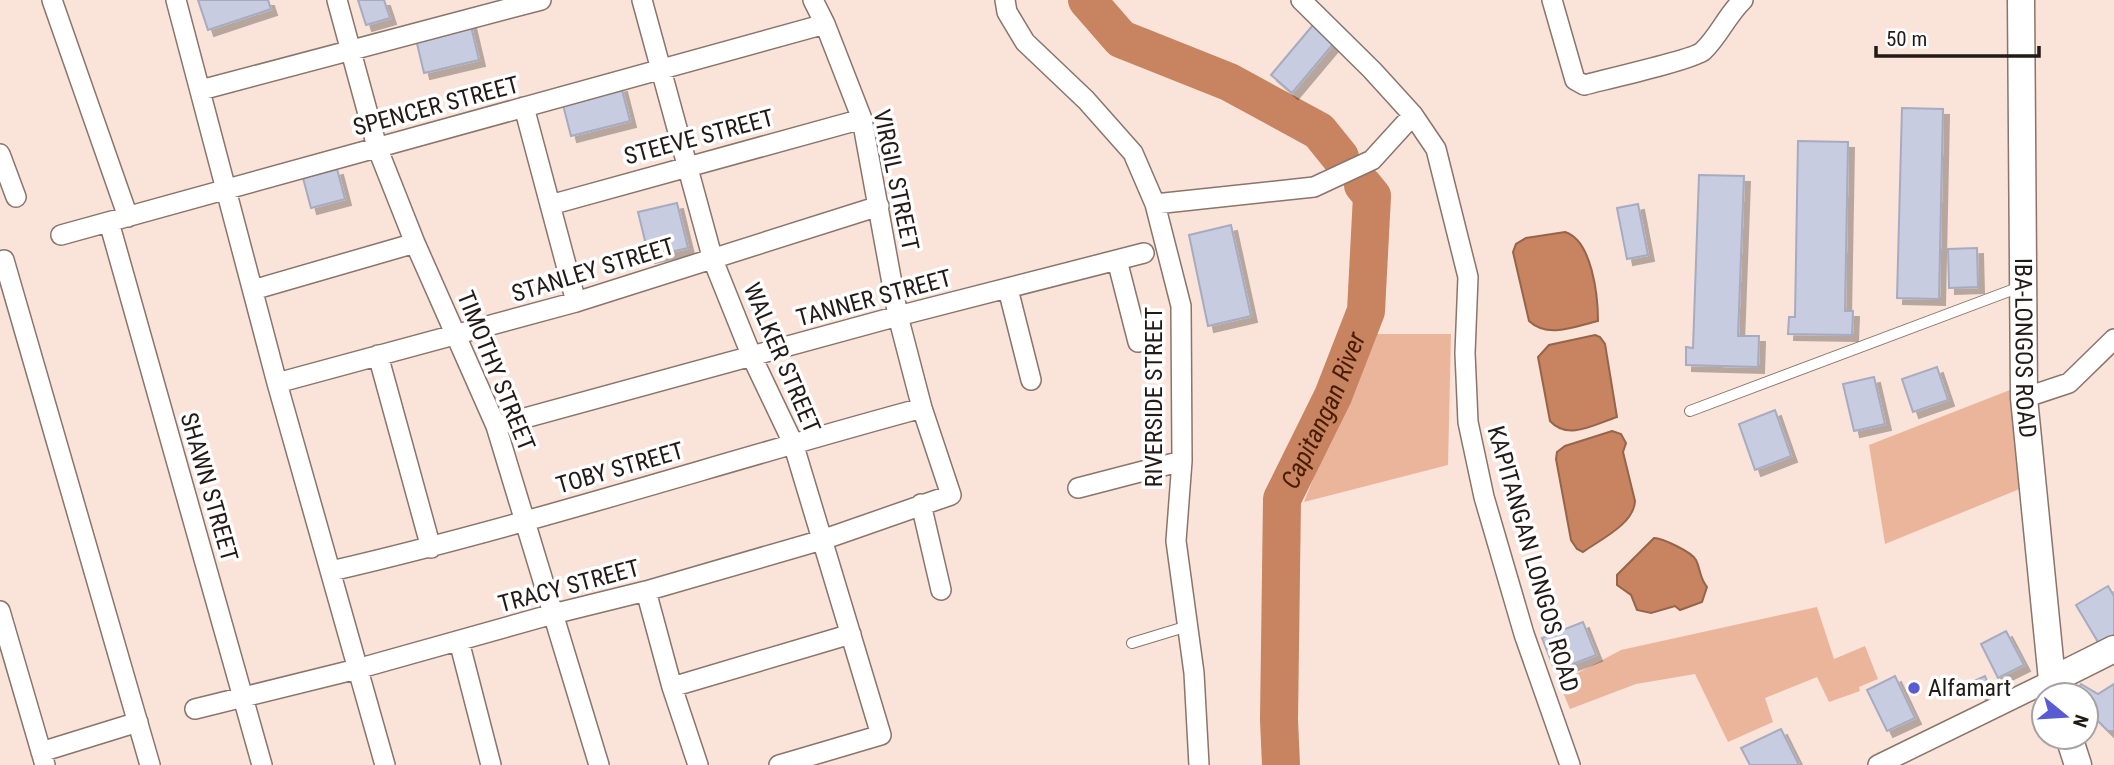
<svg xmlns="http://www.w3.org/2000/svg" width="2114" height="765" font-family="'Roboto Condensed',sans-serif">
  <defs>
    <filter id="shadow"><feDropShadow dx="6" dy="6" stdDeviation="0" flood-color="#0004"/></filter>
  </defs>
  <rect width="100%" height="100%" fill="#fae3d8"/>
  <path fill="#ebb59b" d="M1370,334h81l-3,131 -144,37z
    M2015,388l7,100 -137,56 -16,-99z
    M1817,607l17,52 31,-13 13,33 -19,8 1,4 -31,11 -12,-25 -52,21 8,24 -45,20 -33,-68 -59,10 -66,25 -11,-26 62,-33z"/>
  <path fill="#c88360" stroke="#96644a" stroke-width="2" d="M1565,232c27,8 33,64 33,89 -22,5 -50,18 -69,0l-16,-69 3,-8 10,-6z
    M1595,335l5,2 5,7 12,73c-22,7 -49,24 -67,4l-12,-64 11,-12z
    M1612,431l9,3 5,9 -3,9 12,49c-1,23 -34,38 -52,51l-6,-3 -6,-9 -15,-81 1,-7 8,-6z
    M1654,538c8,0 38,14 42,22 5,10 3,17 11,27l-5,15 -22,8 -5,-4 -24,7 -14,-3 -6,-15 -14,-10v-10z"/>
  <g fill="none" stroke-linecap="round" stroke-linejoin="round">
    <g stroke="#c88360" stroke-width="38">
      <path d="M1087,0l34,39 108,43 90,49 21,26"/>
      <path id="s1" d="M1281,765l-2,-45 3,-221 51,-103 33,-85 6,-115 -9,-11"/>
    </g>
  </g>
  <path fill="#c8cce1" stroke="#a7abc0" stroke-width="2" filter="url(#shadow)" d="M198,0h70l3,9 -63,21z
    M358,0h26l6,18 -24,7z
    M470,22l9,38 -55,13 -9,-38z
    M1313,25l21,18 -42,50 -21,-18z
    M621,86l9,35 -59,15 -9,-35z
    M1902,108l41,1 -4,190 -42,-1z
    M1798,141l50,1 -3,169h8l-1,24 -64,-1 1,-17h6z
    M337,169l8,30 -34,9 -8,-30z
    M1699,175l45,1 -6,160h21l-1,31 -72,-2v-18l7,1z
    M677,203l11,45 -39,9 -11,-45z
    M1638,204l10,51 -21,4 -10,-51z
    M1231,225l20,91 -43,10 -19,-91z
    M1977,248l1,39 -29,1 -1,-39z
    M1937,367l11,33 -35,12 -11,-33z
    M1874,377l11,47 -31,7 -11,-47z
    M1775,410l16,46 -36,14 -16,-46z
    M2108,586l6,10v43l-13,8 -25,-42z
    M1583,622l13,33 -41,16 -13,-33z
    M2006,631l18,34 -26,13 -17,-34z
    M1895,676l20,42 -28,13 -20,-41z
    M1985,676l6,15 -10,6 -7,-16z
    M2081,684l17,10 16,-10v47h-6l-22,-22v-14h-12z
    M1781,729l18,36h-49l-9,-17z"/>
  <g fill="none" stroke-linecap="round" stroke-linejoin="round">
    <defs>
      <path id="lane" d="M1690,411l330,-124
        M1132,643l56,-17"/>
      <path id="street" d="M52,0l76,217
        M176,0l101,383 108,382
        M337,0l40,147 38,96 81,183 103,339
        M642,0l71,260 39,97 41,86 88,292 -102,30
        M1005,0l2,12 18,30 61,58 47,53 22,51 26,102 1,155 -6,80 18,132 5,92
        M1301,0l71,70 41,45 23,34 32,128 -3,76 3,69 16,75 40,137 46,131
        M1552,0l23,80 9,5c19,-5 111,-26 119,-34 16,-15 24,-36 40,-51
        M201,90l340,-90
        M524,107l52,195
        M0,154l16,43
        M1155,204l159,-17 58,-27 41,-45
        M550,205l312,-86
        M109,222l153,543
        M61,235l764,-211
        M1117,260l21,82
        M0,262l4,-2 146,505
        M1008,289l23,91
        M253,290l162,-47
        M378,355l53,193
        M277,383l299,-81 303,-96
        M2024,398l45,-15 45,-44
        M496,426l402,-110 246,-63
        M1078,488l104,-27
        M921,504l20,86
        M331,571c199,-46 394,-110 591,-163
        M646,591l26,96 26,78
        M0,611l45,154
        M459,641l32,124
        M672,687l179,-53
        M195,709l162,-40 196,-55 93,-23 176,-51 129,-45 -29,-87 -24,-92 -36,-197 -37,-95 -12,-24
        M41,752l97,-30
        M1878,765l174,-85"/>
      <g id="secondary">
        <path id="s2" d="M2021,0l3,398 28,282 4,15"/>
        <path d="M2052,680l62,-31"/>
        <path d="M2069,737l9,28"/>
      </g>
    </defs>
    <use href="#lane" stroke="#89756b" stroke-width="12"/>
    <use href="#street" stroke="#89756b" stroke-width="22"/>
    <use href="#secondary" stroke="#89756b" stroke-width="29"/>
    <use href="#lane" stroke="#fff" stroke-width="10"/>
    <use href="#street" stroke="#fff" stroke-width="19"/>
    <use href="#secondary" stroke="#fff" stroke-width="26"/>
  </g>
  <circle fill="#595bd2" stroke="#fff" stroke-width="2.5" cx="1914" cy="688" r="7"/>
  <g text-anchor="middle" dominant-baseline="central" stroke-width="7" stroke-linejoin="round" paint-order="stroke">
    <g font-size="24" fill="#221a16" stroke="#fff">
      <text transform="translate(436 106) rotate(-15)">SPENCER STREET</text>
      <text transform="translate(699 137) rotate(-15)">STEEVE STREET</text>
      <text transform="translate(896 180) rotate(78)">VIRGIL STREET</text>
      <text transform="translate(593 270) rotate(-17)">STANLEY STREET</text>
      <text transform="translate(874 298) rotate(-15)">TANNER STREET</text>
      <text stroke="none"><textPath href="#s2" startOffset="348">IBA-LONGOS ROAD</textPath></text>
      <text transform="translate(782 358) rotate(67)">WALKER STREET</text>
      <text transform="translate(496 371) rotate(68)">TIMOTHY STREET</text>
      <text transform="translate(1154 397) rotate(-90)">RIVERSIDE STREET</text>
      <text transform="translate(620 468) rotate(-16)">TOBY STREET</text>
      <text transform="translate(209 487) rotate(74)">SHAWN STREET</text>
      <text transform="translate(1533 559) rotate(74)">KAPITANGAN LONGOS ROAD</text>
      <text transform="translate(569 586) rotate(-15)">TRACY STREET</text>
    </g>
    <g font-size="24" fill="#221a16" stroke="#fff" text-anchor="start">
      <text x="1928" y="688">Alfamart</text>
    </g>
    <g font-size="26" font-style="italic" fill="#491d02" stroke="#fff">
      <text stroke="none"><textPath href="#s1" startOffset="364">Capitangan River</textPath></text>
    </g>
  </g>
  <g transform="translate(2065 716) rotate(108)"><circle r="33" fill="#ffffff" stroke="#a7a3a2" stroke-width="2"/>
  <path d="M0-5L12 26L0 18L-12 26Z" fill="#595bd2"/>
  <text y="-10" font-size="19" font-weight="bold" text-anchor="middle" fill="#221a16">N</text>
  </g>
  <path d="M1876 46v10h163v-10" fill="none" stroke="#221a16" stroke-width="3.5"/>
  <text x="1886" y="46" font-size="21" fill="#221a16" stroke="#ffffff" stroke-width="5" paint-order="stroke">50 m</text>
</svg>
